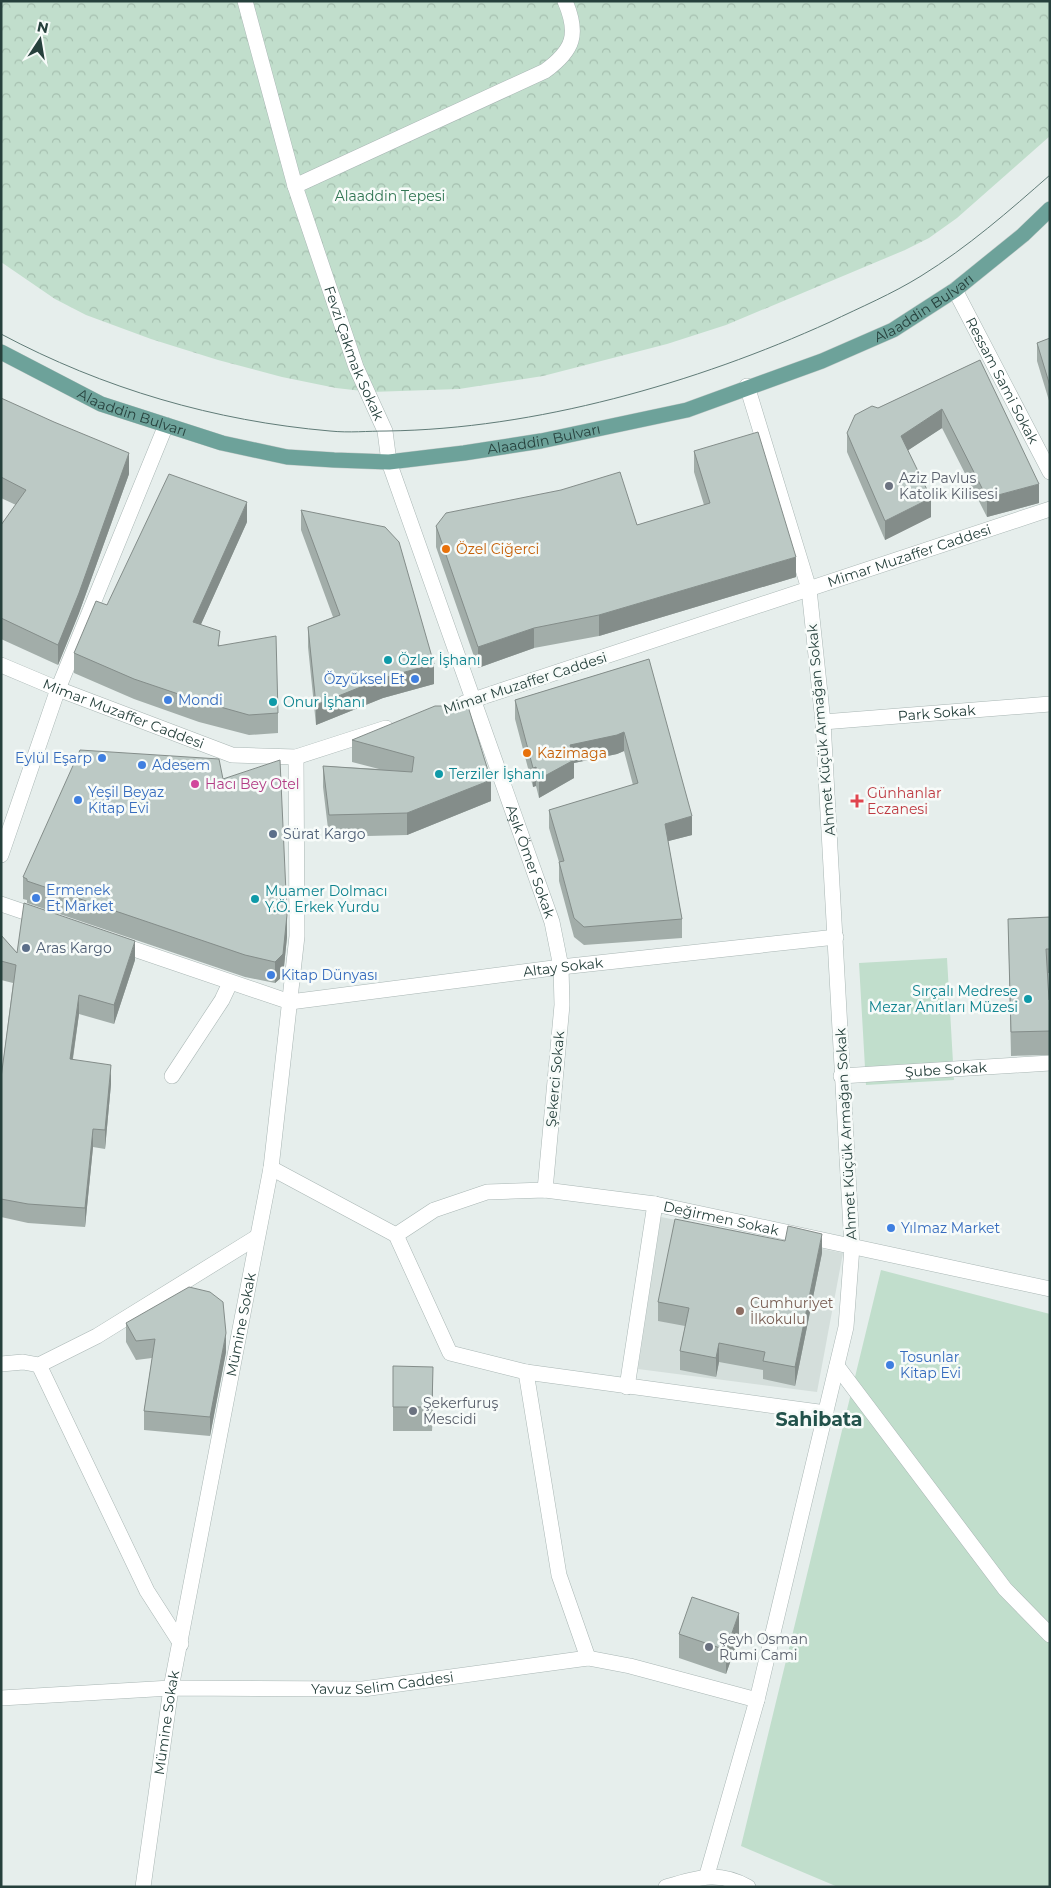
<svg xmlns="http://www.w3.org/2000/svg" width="1051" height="1888" font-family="Montserrat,sans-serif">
  <defs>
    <pattern id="forest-crowns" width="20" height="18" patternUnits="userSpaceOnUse" patternTransform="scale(1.25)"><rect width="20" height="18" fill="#c1decc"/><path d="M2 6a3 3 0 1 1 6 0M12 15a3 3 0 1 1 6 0" fill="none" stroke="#a6c0b0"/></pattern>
  </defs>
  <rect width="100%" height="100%" fill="#e6eeec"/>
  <path fill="#d4dedb" d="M661,1217l182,36 -26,139 -179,-23z"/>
  <path fill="#c1decc" d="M947,958l7,122 -88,5 -7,-122z
    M881,1270l169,44v573h-212l-97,-41z"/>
  <path fill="url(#forest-crowns)" d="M1,1h1049v135l-93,82 -28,20 -24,12 -179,75 -59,19 -124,32 -84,13 -88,3 -35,-4 -54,-11 -64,-17 -67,-21 -65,-24 -31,-16 -54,-37z"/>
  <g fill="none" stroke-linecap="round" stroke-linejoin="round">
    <defs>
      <g id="minor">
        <path id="s1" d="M245,1l50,185 61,181 29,64 4,31 163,460 9,45 1,38 -17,185"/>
        <path d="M295,186l250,-115c29,-21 34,-37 20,-70"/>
        <path id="s2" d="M955,290l95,182"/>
        <path id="s3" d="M1,665l57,24 174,66 64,2 90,-29"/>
        <path id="s4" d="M464,703l586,-194"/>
        <path id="s5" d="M823,722l227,-18"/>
        <path d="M1,855l57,-166 108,-264"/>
        <path d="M1,904l41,14"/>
        <path id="s6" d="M116,943l174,59 271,-35 275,-30"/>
        <path d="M172,1076l50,-76 8,-17"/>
        <path id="s7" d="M841,1076l209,-13"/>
        <path d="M271,1168l125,67 54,118 76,19 300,41"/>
        <path id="s8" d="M396,1235l38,-25 53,-18 58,-2 110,14 395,85"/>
        <path d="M1,1364l22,-2 16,3 58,-29 160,-99"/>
        <path d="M39,1365l108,226 34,53"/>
        <path d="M837,1366l168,223 45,46"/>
        <path d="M526,1372l33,203 29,83"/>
        <path d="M627,1387l28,-183"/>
        <path id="s9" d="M1,1698l170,-10 192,1 225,-31 42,8 127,34"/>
        <path d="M707,1875l50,-175 89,-373 6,-80 -29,-525 -14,-133 -62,-203"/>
        <path id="s10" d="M143,1887l28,-199 100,-520 26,-232 -1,-179"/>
        <path d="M666,1887c32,-9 51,-17 82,0"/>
      </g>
      <g id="major">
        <path id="s11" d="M1,352l100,52 121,39 65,14 47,3 55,2 75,-9 77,-12 146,-31 135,-49 71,-31 62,-40 68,-55 27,-26"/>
      </g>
    </defs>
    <use href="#minor" stroke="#a9b6b4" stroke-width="16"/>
    <use href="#major" stroke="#c2cac8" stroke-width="16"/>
    <use href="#minor" stroke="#fff" stroke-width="15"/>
    <use href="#major" stroke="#6da29a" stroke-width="15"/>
    <path stroke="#607b77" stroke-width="1" d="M1,334c103,55 214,87 329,97 19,2 38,0 57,0 148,-2 309,-48 443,-109 31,-15 62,-28 91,-46 47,-29 88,-65 129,-101"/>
  </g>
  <path fill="#a2ada9" d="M1050,338v66l-13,-43v-18z
    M980,360l59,143 -52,14 -45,-89 -34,22 23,67 -46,23 -38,-88v-19l31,-25z
    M1,398l128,76 -50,139 -21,52 -57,-26v-114l15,-20 -15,-7z
    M694,451l102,126 -197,59 -65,12 -56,20 -42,-121v-21l201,-1 67,-20 -10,-33z
    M301,510l133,174 -51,14 -67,27 -8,-78v-20l25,-10 -32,-87z
    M247,522l-46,102 77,89v20l-29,2 -50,-13 -65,-23 -60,-26v-20l33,-48z
    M649,659l43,176 -24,6 14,78v19l-98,7 -10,-8 -15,-56v-19l-10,-34v-18l84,-25 -9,-34 -7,3 -43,9v15l-35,20 -3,-12 -3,1 -18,-68v-19z
    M446,706l45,95 -84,34 -78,2 -6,-50v-21l56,3 -27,-7v-22z
    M223,779l64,158 -4,39 -8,7 -30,-6 -218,-74v-3l-4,-1v-22z
    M1050,917v56h-3l2,27h1v55l-39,1 -3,-137z
    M1,935l16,18 118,7 -21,64 -35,-10 -6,45 38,25 -6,65 -12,-2 -8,80 -57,-4 -27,-6v-139l12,-95 -12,-3z
    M822,1253l-27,133 -32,-7v-9l-44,-8 -3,15 -36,-7v-19l5,-25 -27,-5v-19z
    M126,1323l100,29 -16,84 -66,-6v-19l8,-53 -16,2 -10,-18z
    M393,1366l40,25 -1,40h-39z
    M679,1634l60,3 -13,37 -47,-16z"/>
  <path fill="#848d8a" d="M942,409v19l-41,27v-19z
    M129,453v21l-50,139 -21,52v-20z
    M1039,484v19l-52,14v-19z
    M931,498v19l-46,23v-19z
    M247,502v20l-54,120v-20z
    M796,557v20l-197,59v-21z
    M534,628v20l-56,20v-21z
    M434,664v20l-51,14 -67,27v-20l67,-27z
    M624,732v19l-7,3 -43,9v15l-35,20v-19l31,-34z
    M536,767v19l-3,1v-19z
    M491,780v21l-84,34v-22z
    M692,816v19l-27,7v-18z
    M287,915v22l-4,39 -8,7v-21z
    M135,941v19l-21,64v-19z
    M79,995v19l-9,63v-18z
    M111,1065v19l-6,65v-19z
    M93,1129v18l-8,80v-19z
    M822,1234v19l-27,133v-19z
    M226,1333v19l-16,84v-19z
    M719,1343v19l-3,15v-19z
    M433,1367v24l-1,40v-24z
    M739,1613v24l-13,37v-24z"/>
  <path fill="#bcc9c5" stroke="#848d8a" d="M1050,338v48l-13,-43z
    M980,360l59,124 -52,14 -45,-89 -41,27 30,62 -46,23 -38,-88 8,-18 17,-9 6,2z
    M1,398l53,24 75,31 -50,140 -21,52 -57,-27v-93l25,-35 -25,-13z
    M758,432l38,125 -197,58 -65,13 -56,19 -42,-121 10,-13 115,-23 59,-18 17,53 73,-22 -16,-52z
    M169,474l78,28 -54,120 27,9 -2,15 58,-10 2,77 -29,2 -50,-14 -65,-22 -60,-26 22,-52 11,4z
    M301,510l84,17 14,15 35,122 -51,14 -67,27 -8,-78 32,-12z
    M649,659l43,157 -27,8 17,95 -98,8 -10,-9 -15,-56 5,-1 -15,-51 89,-27 -14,-51 -7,3 -47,10 4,15 -35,19 -3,-12 -3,1 -18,-68z
    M466,700l25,80 -84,33 -78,2 -6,-49 89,6 2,-15 -62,-17 83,-34h11z
    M80,750l139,9 4,20 57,-19 7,155 -4,39 -8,8 -30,-7 -218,-74v-2l-4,-2z
    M24,903l111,38 -21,64 -35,-10 -9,64 41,6 -6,65 -12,-1 -8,79 -57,-4 -27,-5v-121l15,-113 -15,-4v-26l16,18z
    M1050,917v32h-4l3,51h1v31l-39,1 -3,-113z
    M675,1219l110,22 3,-15 34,8 -27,133 -32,-6 2,-9 -46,-9 -3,15 -36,-7 9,-43 -31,-6z
    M189,1287l21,5 13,10 3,31 -16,84 -66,-6 11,-72 -19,2 -10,-18z
    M393,1366l40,1 -1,40h-39z
    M692,1597l47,16 -13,37 -47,-16z"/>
  <g fill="#6b7280" stroke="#f7fbf9" stroke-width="2">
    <circle cx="889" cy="486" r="5"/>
    <circle cx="413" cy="1411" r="5"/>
    <circle cx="709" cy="1647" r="5"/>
  </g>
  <g fill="#e8710a" stroke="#f7fbf9" stroke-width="2">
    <circle cx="446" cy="549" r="5"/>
    <circle cx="527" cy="753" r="5"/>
  </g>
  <g fill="#0f9aa8" stroke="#f7fbf9" stroke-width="2">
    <circle cx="388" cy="660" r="5"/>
    <circle cx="273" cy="702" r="5"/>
    <circle cx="439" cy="774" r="5"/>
    <circle cx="255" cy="899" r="5"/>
    <circle cx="1028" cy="999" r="5"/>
  </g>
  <g fill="#3f7fe0" stroke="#f7fbf9" stroke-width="2">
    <circle cx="415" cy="679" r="5"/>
    <circle cx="168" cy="700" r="5"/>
    <circle cx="102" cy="758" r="5"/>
    <circle cx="142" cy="765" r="5"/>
    <circle cx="78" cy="800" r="5"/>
    <circle cx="36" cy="898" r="5"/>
    <circle cx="271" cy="975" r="5"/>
    <circle cx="891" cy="1228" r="5"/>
    <circle cx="890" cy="1365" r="5"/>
  </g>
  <circle fill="#d1479c" stroke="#f7fbf9" stroke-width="2" cx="195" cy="784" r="5"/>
  <path fill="#e0444e" stroke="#f7fbf9" stroke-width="2" d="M854.5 793.5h5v5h5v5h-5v5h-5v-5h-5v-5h5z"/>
  <g fill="#5c6f8a" stroke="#f7fbf9" stroke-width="2">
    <circle cx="273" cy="834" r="5"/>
    <circle cx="26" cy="948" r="5"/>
  </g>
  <circle fill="#8d6e63" stroke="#f7fbf9" stroke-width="2" cx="740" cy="1311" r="5"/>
  <g text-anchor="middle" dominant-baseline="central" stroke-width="5" stroke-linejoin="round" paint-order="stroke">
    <g font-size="14" fill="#317653" stroke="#f7fbf9">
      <text x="390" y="196">Alaaddin Tepesi</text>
    </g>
    <g font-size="14" fill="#26403c" stroke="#f7fbf9">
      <text stroke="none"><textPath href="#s11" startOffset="970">Alaaddin Bulvarı</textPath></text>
      <text stroke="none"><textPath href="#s1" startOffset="369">Fevzi Çakmak Sokak</textPath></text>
      <text stroke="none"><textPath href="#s2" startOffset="102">Ressam Sami Sokak</textPath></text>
      <text stroke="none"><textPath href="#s11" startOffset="145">Alaaddin Bulvarı</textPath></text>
      <text stroke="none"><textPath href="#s11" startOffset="565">Alaaddin Bulvarı</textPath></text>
      <text stroke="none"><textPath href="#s4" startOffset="469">Mimar Muzaffer Caddesi</textPath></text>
      <text transform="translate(525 683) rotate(-18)">Mimar Muzaffer Caddesi</text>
      <text stroke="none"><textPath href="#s5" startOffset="114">Park Sokak</textPath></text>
      <text stroke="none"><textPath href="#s3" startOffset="132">Mimar Muzaffer Caddesi</textPath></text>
      <text transform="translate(821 730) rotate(-95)">Ahmet Küçük Armağan Sokak</text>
      <text stroke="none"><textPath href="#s1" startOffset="908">Aşık Ömer Sokak</textPath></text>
      <text stroke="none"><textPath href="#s6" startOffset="459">Altay Sokak</textPath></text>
      <text stroke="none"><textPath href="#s7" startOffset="105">Şube Sokak</textPath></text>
      <text transform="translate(555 1079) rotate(-85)">Şekerci Sokak</text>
      <text transform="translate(846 1134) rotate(-93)">Ahmet Küçük Armağan Sokak</text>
      <text stroke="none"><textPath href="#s8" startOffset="338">Değirmen Sokak</textPath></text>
      <text stroke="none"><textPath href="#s10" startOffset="571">Mümine Sokak</textPath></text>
      <text stroke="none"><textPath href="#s9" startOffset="382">Yavuz Selim Caddesi</textPath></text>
      <text stroke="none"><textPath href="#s10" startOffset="166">Mümine Sokak</textPath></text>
    </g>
    <g font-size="14" fill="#5b616d" stroke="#f7fbf9" text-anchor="start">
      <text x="899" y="478">Aziz Pavlus<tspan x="899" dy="16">Katolik Kilisesi</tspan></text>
      <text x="423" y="1403">Şekerfuruş<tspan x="423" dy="16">Mescidi</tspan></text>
      <text x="719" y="1639">Şeyh Osman<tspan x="719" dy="16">Rumi Cami</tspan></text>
    </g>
    <g font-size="14" fill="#c56008" stroke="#f7fbf9" text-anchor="start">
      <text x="456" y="549">Özel Ciğerci</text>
      <text x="537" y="753">Kazimaga</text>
    </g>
    <g font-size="14" fill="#0d838f" stroke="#f7fbf9" text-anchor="start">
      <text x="398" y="660">Özler İşhanı</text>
      <text x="283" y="702">Onur İşhanı</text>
      <text x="449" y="774">Terziler İşhanı</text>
      <text x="265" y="891">Muamer Dolmacı<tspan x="265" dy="16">Y.Ö. Erkek Yurdu</tspan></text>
      <text x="1018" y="991" text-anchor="end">Sırçalı Medrese<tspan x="1018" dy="16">Mezar Anıtları Müzesi</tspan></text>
    </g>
    <g font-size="14" fill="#366cbe" stroke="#f7fbf9" text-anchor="start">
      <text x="405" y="679" text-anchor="end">Özyüksel Et</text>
      <text x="178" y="700">Mondi</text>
      <text x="92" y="758" text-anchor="end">Eylül Eşarp</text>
      <text x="152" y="765">Adesem</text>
      <text x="88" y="792">Yeşil Beyaz<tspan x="88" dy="16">Kitap Evi</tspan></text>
      <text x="46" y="890">Ermenek<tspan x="46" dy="16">Et Market</tspan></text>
      <text x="281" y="975">Kitap Dünyası</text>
      <text x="901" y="1228">Yılmaz Market</text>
      <text x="900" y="1357">Tosunlar<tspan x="900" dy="16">Kitap Evi</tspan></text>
    </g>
    <g font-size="14" fill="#b23c85" stroke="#f7fbf9" text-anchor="start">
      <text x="205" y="784">Hacı Bey Otel</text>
    </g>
    <g font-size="14" fill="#be3a42" stroke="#f7fbf9" text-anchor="start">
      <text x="867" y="793">Günhanlar<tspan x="867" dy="16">Eczanesi</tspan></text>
    </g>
    <g font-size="14" fill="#4e5e75" stroke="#f7fbf9" text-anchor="start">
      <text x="283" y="834">Sürat Kargo</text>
      <text x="36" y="948">Aras Kargo</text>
    </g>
    <g font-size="14" fill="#785e54" stroke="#f7fbf9" text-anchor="start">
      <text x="750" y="1303">Cumhuriyet<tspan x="750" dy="16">İlkokulu</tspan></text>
    </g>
    <g font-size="19" font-weight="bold" fill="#22524b" stroke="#f7fbf9">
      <text x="819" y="1419">Sahibata</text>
    </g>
  </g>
  <rect width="1051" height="1888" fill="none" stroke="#26403c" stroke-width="5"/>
  <g transform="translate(40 40) rotate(12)" stroke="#f7fbf9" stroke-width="4" paint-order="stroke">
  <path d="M0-4L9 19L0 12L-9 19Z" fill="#26403c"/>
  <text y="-8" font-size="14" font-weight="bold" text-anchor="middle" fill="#26403c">N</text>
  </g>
</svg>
